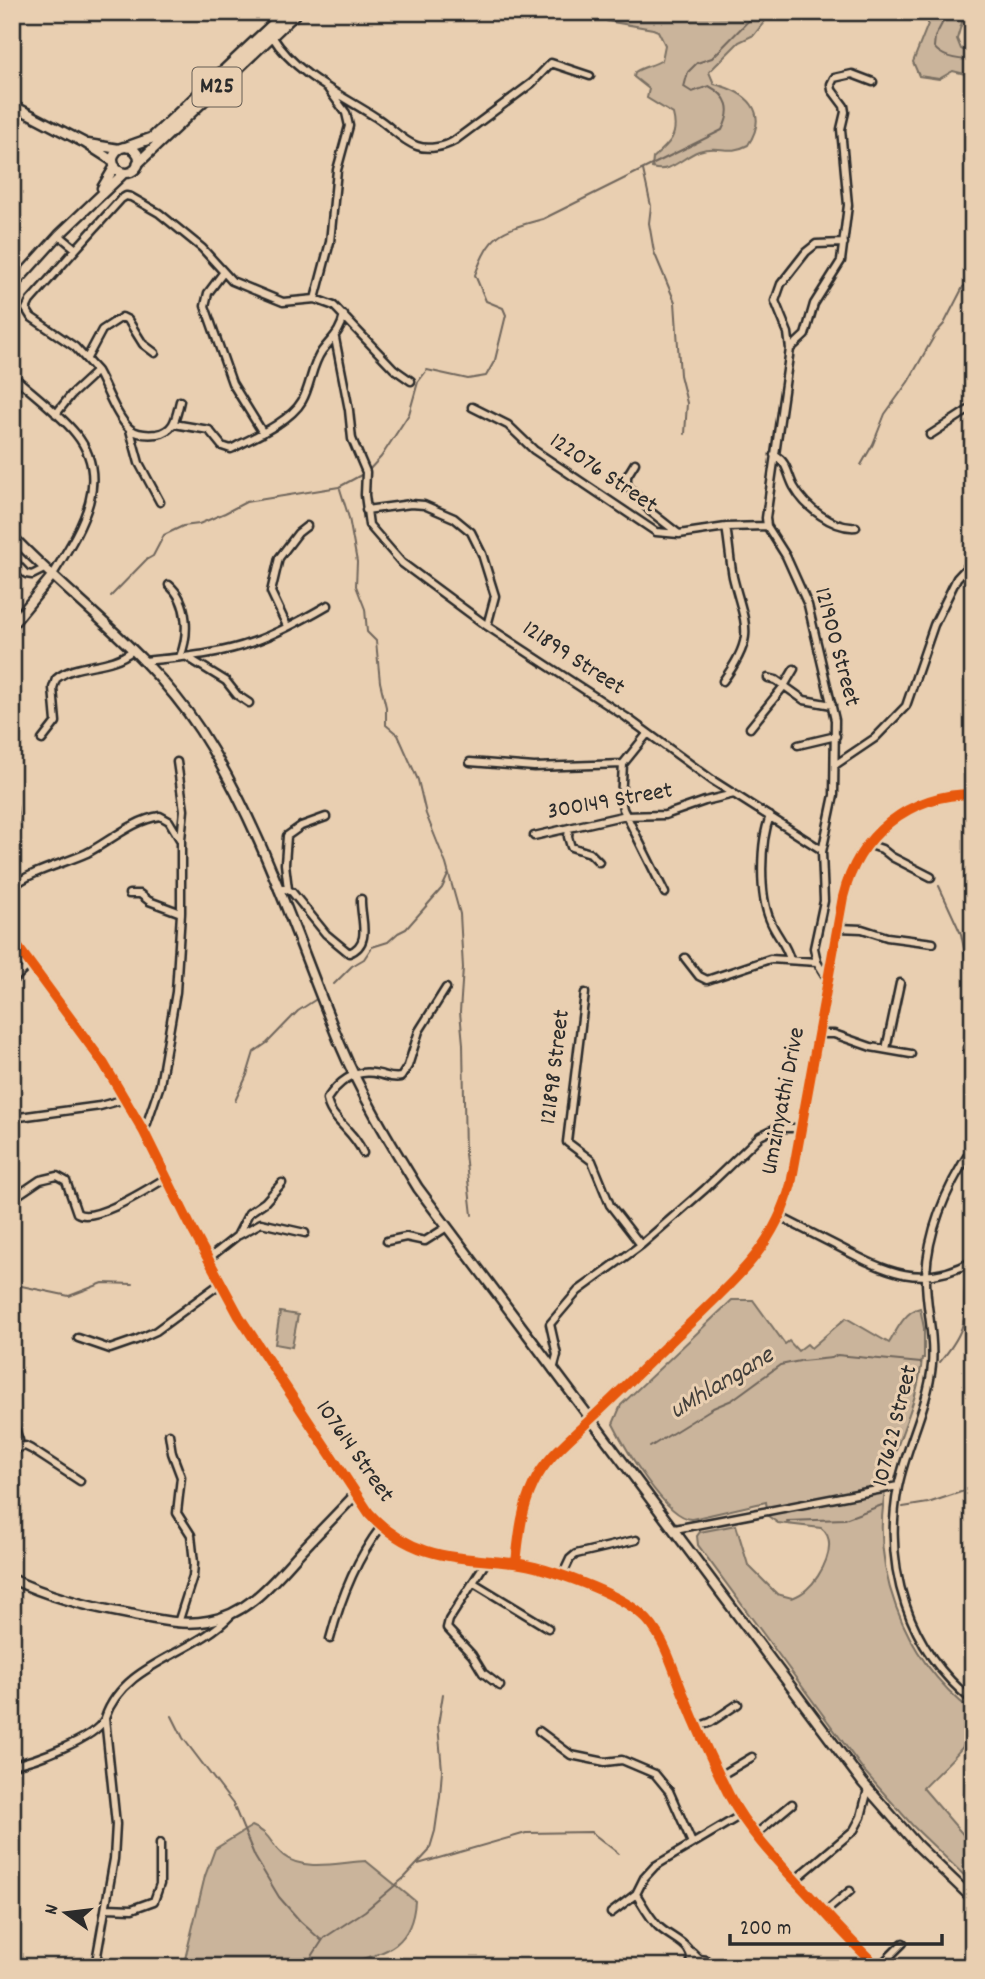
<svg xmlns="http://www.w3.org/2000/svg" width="985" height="1979" font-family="Dekko,sans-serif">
  <rect width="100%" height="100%" fill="#e9cfb1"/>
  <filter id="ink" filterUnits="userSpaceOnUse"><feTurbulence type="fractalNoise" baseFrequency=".0143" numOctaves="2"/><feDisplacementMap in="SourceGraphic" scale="14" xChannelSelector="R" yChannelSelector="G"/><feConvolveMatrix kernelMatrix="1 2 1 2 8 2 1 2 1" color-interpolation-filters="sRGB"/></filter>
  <g filter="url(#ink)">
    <path fill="#cab49b" stroke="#7a7063" stroke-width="2" d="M603,12h109l2,3c15,4 16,-1 28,-3 9,-1 20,0 30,0l-18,23 -15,7 -30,30 5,12c33,8 56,27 34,61 -20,11 -29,-1 -49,6 -17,6 -28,23 -47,17l1,-10c16,-14 26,-22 20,-44l-26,-16 2,-9 -15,-12 1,-5c9,-6 18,-6 27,-12l3,-15 -7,-14 -5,-2 -46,-8z
      M928,12h37l-8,27 4,10 12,5v22l-20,-5 -14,8 -20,-3 -6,-14 15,-38z
      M732,1300h21l32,44 4,-3 9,10 9,-7 4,4 35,-30 43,25c8,-13 15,-31 31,-35l4,20v30h-2c-3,42 -24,78 -34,119 -21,88 14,180 85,235 0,7 1,15 -2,22 -6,15 -36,41 -48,54l50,58v38l-60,-58 -48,-54 -167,-227 -1,-9 3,-4 36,-7 12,40 29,29 15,4c5,-2 11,-5 15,-9 14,-12 33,-47 14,-61l-43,-5 -10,-7 -2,-14 -74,17c-26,0 -68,-73 -79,-95l8,-19z
      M280,1312l18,3 -6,32 -17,-3z
      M252,1826c21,9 17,18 32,30 20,16 58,6 82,5l49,40c-3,48 -32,52 -71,63l-2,3h-159l22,-91 10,-27z"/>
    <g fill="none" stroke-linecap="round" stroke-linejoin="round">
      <path stroke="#70665c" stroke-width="2" d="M948,12l-13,25 -1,10c8,11 26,13 39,13
        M643,170l8,36 -2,17 5,29 21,50 5,73 7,28 -2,31
        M861,465l12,-21 12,-30 23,-32 28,-49 8,-9 19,-37 10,-7
        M368,471l13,-14 28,-43 9,-32 9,-12 41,9 18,-3 9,-16 11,-45 -3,-7 -17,-7 -11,-26c16,-43 25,-44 68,-56l179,-89c11,-21 6,-34 -13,-44l-17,6 -8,-5 4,-15 9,-9 15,-5 45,-46
        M340,489l9,29 8,44 -1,24 9,23 2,23 9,9 4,41 6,25v18l12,10 20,45 8,34 20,50 14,50 3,54 -3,44 3,32 2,110 7,61
        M111,596l35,-36 7,-4 11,-21 19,-9 16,-2 26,-11 21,-11 93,-15 24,-13
        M939,886l22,48 8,39 4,7
        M334,984l18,-18 12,-7 8,-12 16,-5 10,-9 8,-4 36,-41 6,-13
        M235,1101l12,-26 7,-23 13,-9 31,-32 17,-11
        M12,1284l57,12 34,-13 30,1
        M802,1361l30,-3 5,-3 84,8
        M940,1362c9,-11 20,-25 23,-39 3,-17 -1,-33 5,-50
        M663,1439l50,-31 19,-8 48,-35 20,-4
        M650,1447l11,-7
        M903,1507l25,-4 45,-15
        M787,1521l58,-2 37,-14
        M172,1716l11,22 50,66 22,53 24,40 21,24 21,19
        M418,1864l108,-31 65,-1 27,21
        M305,1967l19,-29 41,-27 40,-34 24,-26 6,-20 5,-35 2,-26 -4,-45 5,-31"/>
      <defs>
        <path id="street" d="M272,36c24,39 68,58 105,82 13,8 25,23 40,28 11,4 27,1 37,-5l78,-58 19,-20 39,13
          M76,249l45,-50 5,-3 5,1 28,16 43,35 30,33 51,21 32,-3 19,7 60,63 17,12
          M223,273l-15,20 -3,13 27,77 31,50
          M315,299l15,-57 7,-72 12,-44 -3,-13 -17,-23
          M335,338l14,72 3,29 14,33 -1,23 4,30 33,38 85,63 139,91 86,63 110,70
          M790,349l15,-14 9,-31 27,-43 7,-56 -7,-76 4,-17 -1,-6 -12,-16 -1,-6 3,-6 18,-4 21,8
          M87,358l15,-28 20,-13 6,3 15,24 12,9
          M97,371c9,16 20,47 33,58 8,6 18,6 27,5 18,-3 19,-17 23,-33
          M12,375c21,19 46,37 64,59 38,47 2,99 -24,142
          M472,407l36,18 26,25 122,82 23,2 47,-7 41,-1
          M56,414l15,-19 26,-24 -22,-24 -44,-30 -5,-8 4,-8 46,-52 -17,-14
          M174,424l35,6 13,16 9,3c21,-11 59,-27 71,-48 9,-15 9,-35 20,-50 10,-13 19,-19 22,-36
          M130,430l9,33 21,39
          M930,435l43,-28
          M774,455c14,7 13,19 20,32 11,20 39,42 62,40
          M635,463l-8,13v9l24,27 28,22
          M366,510l45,-6 13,1 30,13 17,14 11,22 13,42 -8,30
          M12,559l14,15 6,1 12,-6
          M169,585c20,17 20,50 11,72
          M287,626l-16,-34 8,-34 19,-25 9,-7
          M187,657l39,24 11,14 12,8
          M144,661c37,-4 74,-6 109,-19 26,-9 51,-23 75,-37
          M768,678l8,2 28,20 28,5
          M723,681c34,-46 22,-55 10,-104 -3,-16 -4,-33 -7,-50
          M750,728l34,-42 10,-17
          M648,733l-25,31 -2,36 2,9 42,84
          M42,740l14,-18 -3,-34 3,-9c22,-18 53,-9 77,-29
          M798,745l38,-9
          M177,762l7,48 -3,29
          M470,762l64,5 89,-3
          M835,765l40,-27 31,-32 28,-81 23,-47 16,-17
          M12,807l3,25 -3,49
          M770,816c-10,26 -11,78 0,104 5,14 17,25 20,40
          M569,828l-1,9 3,10 19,6 9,9
          M534,836l88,-20 43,-1 40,-14 29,-7
          M867,844l15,5 10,8 39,20
          M12,887c21,-17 51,-23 75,-34 23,-12 46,-33 73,-37l9,5 12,20v72
          M278,889h8l6,3 34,42 23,19c24,-9 11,-35 12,-54
          M288,889l-3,-25 2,-28 14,-10 25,-9
          M129,894h11l9,7 32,12 -5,79 -16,93 -16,47
          M970,899l3,4
          M838,928l24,1 25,8 46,6
          M971,930l2,-3
          M685,958l14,18 8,4 63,-21 47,3
          M828,980l-11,-18 -3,-14 10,-47 -2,-49 12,-57 1,-75 -27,-115 -22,-49 -19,-30 -1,-8 24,-169 -2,-16 -13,-32 6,-17 25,-32 10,-8 28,-1
          M12,981l18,-17
          M585,993l-18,149 25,19 18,44 31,40
          M818,1034h16l37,13 40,7
          M967,1048l6,1
          M886,1049l14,-66
          M12,1118l88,-12 25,-7
          M973,1147c-25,38 -45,81 -47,128 -1,30 9,59 6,90 -4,42 -26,81 -34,122 -15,81 10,162 75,214
          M363,1153c-9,-23 -34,-34 -36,-54 12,-18 29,-31 52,-25 8,2 14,5 22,3l7,-11 11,-35 27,-43
          M12,1199l28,-19 17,-4 9,5 11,32c17,11 72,-25 89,-35
          M780,1217c20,10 39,20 59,30 47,25 83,43 134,14
          M239,1235l22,-12 44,10
          M387,1241l19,-4 19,4 22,-14
          M208,1259l29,-23 12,-23 16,-11 17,-19
          M78,1338l32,11 26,-9 20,-9 65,-48
          M553,1370l4,-15 -7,-31 28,-33 63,-46 64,-56 55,-53 16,-8h25
          M12,1420l7,20 -5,10
          M169,1434l3,19 9,24 -4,36 14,22 3,28 -1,13 -15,47
          M15,1449l10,-3 6,3 49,32
          M675,1529l223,-43
          M486,1562l-37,58 -2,8 25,27 11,18 17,13
          M562,1576l8,-17 6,-5 60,-14
          M474,1583l74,45
          M330,1639c10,-38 27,-81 51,-112
          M697,1727l14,-5 27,-18
          M539,1731l32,24 34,7 17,-2 33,14 14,17 23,52
          M12,1765c22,-4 82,-26 92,-45
          M720,1776l32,-19
          M755,1835l37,-31
          M795,1880l59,-50 7,-13 7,-28
          M636,1894c7,11 13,23 22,32 14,14 39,18 32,41
          M107,1908l25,1 22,-8 6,-17v-41
          M825,1912l25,-21
          M611,1913l25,-19 8,-16 11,-12 86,-51
          M692,1952l7,7 8,1 4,7
          M95,1967l19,-108 2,-35 -11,-106c19,-56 89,-63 126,-103
          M879,1967l24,-24"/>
        <path id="secondary" d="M12,105l73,38 28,18
          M88,144l31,5
          M113 160a13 13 0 1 1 26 0a13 13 0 1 1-26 0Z
          M102,188l13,-22
          M12,287l47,-52 65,-62
          M12,536c62,65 138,117 188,194 62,96 96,208 140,314 21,50 49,97 78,144l445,595 55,63 55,53
          M12,625l40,-49
          M12,939l92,125 40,68 48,97 47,87 130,197c43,47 87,44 145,50 32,4 104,30 127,51 24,20 32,57 44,84 13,33 28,65 44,97 20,38 50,68 79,99 23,25 45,50 70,73
          M516,1563c3,-26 5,-53 17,-78 12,-27 38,-47 60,-68 31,-29 61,-60 92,-89 46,-45 89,-79 106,-144l52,-287c15,-62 66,-103 130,-103
          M12,1579c37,18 77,28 117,35 26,5 53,12 79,7 44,-7 71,-47 99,-76 16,-17 32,-33 48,-50"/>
        <path id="primary" d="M127,147l25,-9 134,-126
          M138,163l159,-151"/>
      </defs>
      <use href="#street" stroke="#2b2b2b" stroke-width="11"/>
      <use href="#secondary" stroke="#2b2b2b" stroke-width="13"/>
      <use href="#primary" stroke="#2b2b2b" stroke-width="14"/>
      <use href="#street" stroke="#e9cfb1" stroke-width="6"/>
      <use href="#secondary" stroke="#e9cfb1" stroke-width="8"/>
      <use href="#primary" stroke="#e9cfb1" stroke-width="9"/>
      <defs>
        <path id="cycleway" d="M12,939l92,125 40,68 48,97 47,87 130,197c43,47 87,44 145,50 32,4 104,30 127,51 24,20 32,57 44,84 13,33 28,65 44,97 20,38 50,68 79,99 23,25 45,50 70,73
          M516,1563c3,-26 5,-53 17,-78 12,-27 38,-47 60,-68 31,-29 61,-60 92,-89 46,-45 89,-79 106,-144l52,-287c15,-62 66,-103 130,-103"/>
      </defs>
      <use href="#cycleway" stroke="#e9cfb1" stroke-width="15"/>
      <use href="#cycleway" stroke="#e8590c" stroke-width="10"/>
    </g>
  </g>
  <g text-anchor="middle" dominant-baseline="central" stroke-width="6" stroke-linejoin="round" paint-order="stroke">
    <rect fill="#e9cfb1" stroke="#645c53" stroke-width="2" x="192.5" y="67.5" width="49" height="39" rx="5"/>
    <g font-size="23" font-weight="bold" fill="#2b2b2b">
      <text x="217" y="87">M25</text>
    </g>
    <g font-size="24" fill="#2b2b2b" stroke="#e9cfb1">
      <text transform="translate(603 474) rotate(34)">122076 Street</text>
      <text transform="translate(836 647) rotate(75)">121900 Street</text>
      <text transform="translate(573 659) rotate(33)">121899 Street</text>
      <text transform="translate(610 802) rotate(-10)">300149 Street</text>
      <text transform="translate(556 1067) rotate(-83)">121898 Street</text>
      <text transform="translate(784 1101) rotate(-79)">Umzinyathi Drive</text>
      <text transform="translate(896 1426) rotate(-76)">107622 Street</text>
      <text transform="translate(354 1452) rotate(55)">107614 Street</text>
    </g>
    <g font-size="26" font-style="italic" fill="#423f3b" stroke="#e9cfb1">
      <text transform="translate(722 1384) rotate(-31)">uMhlangane</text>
    </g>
  </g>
  <rect width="985" height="1979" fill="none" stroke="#e9cfb1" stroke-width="42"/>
  <rect x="21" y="21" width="943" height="1937" fill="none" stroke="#2b2b2b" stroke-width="2.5" filter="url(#ink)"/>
  <g transform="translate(66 1913) rotate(284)" stroke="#e9cfb1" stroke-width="5" paint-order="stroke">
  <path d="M0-5L12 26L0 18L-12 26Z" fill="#2b2b2b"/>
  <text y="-10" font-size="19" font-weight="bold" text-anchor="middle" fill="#2b2b2b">N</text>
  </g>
  <path d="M730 1934v10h212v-10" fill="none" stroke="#2b2b2b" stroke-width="3.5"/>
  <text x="740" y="1934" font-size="21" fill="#2b2b2b" stroke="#e9cfb1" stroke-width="5" paint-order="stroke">200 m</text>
</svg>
